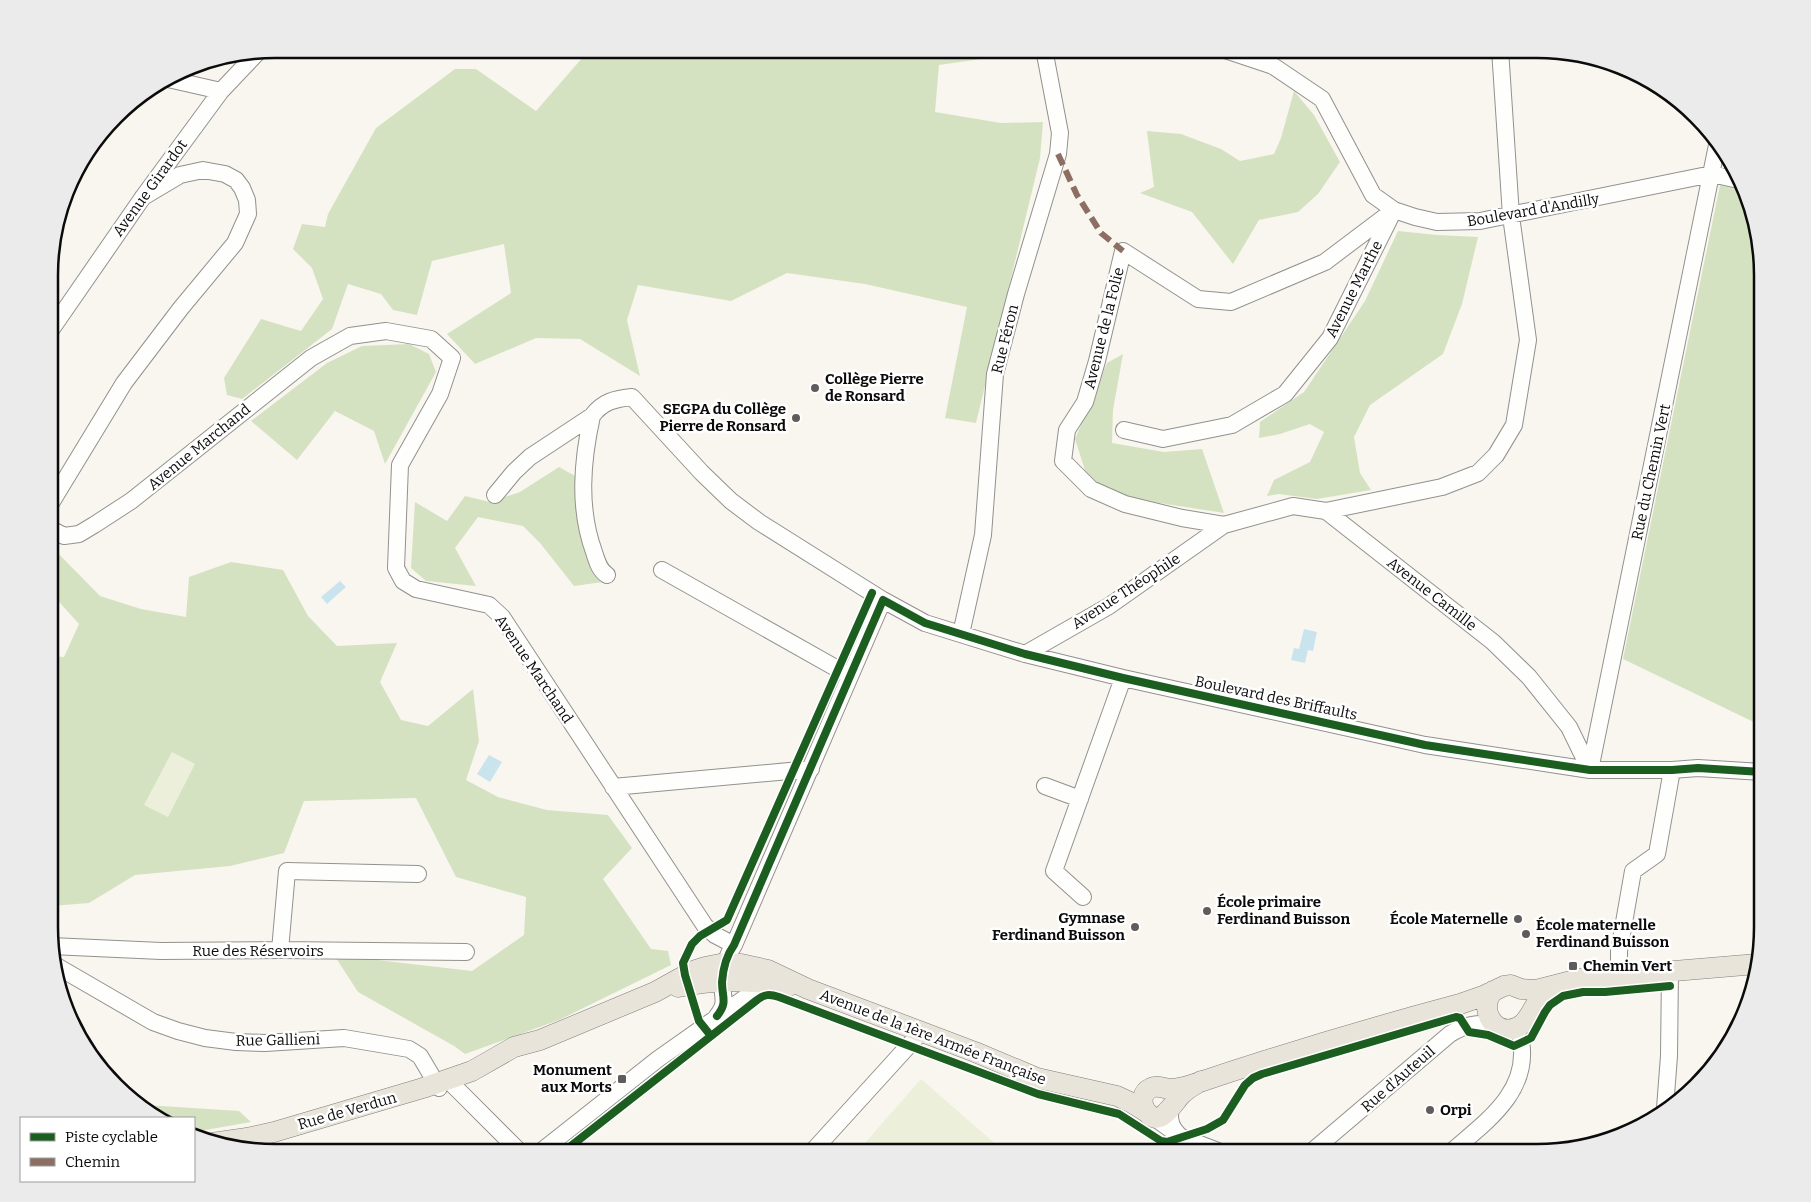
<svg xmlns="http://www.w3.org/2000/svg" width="1811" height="1202" font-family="Bitter,serif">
  <rect width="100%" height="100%" fill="#f9f6ef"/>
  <path fill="#d5e2c1" d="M590,49h440l1,3 -92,13 -4,47 66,11 42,-1 -3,36 -64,265 -31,-5 22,-111 -102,-23 -78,-11 -56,28 -93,-16 -11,35 13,56 -60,-37 -44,-1 -61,26 -28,-30 64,-41 -7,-49 -72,17 -15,54 -24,-5 -12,-16 -33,-10 -16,45 -90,70 -15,-4 -3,-17 37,-59 40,12 22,-32 -11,-31 -19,-19 9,-25 23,3 3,-13 48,-86 79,-59h21l60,42z
    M1294,91l20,24 26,47 -22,32 -20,18 -39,8 -26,44 -41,-52 -52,-19 14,-6 -7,-56 34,3 40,15 19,12 34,-7 7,-16z
    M1720,185l21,6 21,69v466l-139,-67z
    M1398,231l39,4 41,2 -16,67 -19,50 -73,51 -16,32 6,36 11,17 -54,9 -38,-5 -12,2 7,-16 36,-18 14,-30 -14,-8 -30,10 -21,4 1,-16 44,-30 61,-91z
    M409,344l20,10 7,18 -51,92 -11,-33 -39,-20 -38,49 -46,-39 76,-58 35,-17z
    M1123,354l-10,56 -1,33 52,9 38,-3 22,64 -71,-11 -62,-13 -16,-50 32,-76z
    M559,467l18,10 3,42 23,63 -29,4 -34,-43 -17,-17 -45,-9 -23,31 21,38 -50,-5 -15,-13 4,-66 32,19 18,-25 25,6 30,-10z
    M51,546l49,50 41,13 45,8 3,-40 42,-15 52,8 25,46 29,30 60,-3 -17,39 21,38 27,6 45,-37 6,52 -13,39 32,17 49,13 61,5 24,33 -29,31 48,70 17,2 3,14 -112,55 -94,34 -11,-8 -96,-54 -24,-37 138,16 52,-36 2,-38 -70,-20 -40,-79 -112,3 -20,52 -54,13 -95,9 -46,28 -38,3v-250l13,1 15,-33 -28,-31z
    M146,1105l93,6 12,11 -57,10v-14h-38l-7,-3 -8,-9z"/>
  <path fill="#ecf0db" d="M172,752l23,12 -27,53 -24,-12z
    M921,1079l85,74h-150z"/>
  <path fill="#cae4ee" d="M340,581l6,6 -19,17 -6,-7z
    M1304,629l13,3 -4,19 -5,-1 -3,13 -14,-3 3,-12 5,1z
    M489,755l13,7 -12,20 -13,-8z"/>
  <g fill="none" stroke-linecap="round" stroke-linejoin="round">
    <defs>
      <path id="minor" d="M1222,49l51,17 49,33 51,96 21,15 21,7 22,5 43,-1 232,-47 26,6
        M168,79l53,12
        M51,330l92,-133 78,-106 37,-39
        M592,416c-10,45 -14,92 2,136 3,9 5,18 13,23
        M1124,430l39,9 69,-14 53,-31 45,-56 62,-124
        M495,495l19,-23 16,-15 62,-41c11,-15 23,-17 40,-19l70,76 29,28 28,21 124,78
        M51,503l73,-120 57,-75 54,-65 13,-29 -1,-14 -5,-12 -6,-8 -11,-6 -22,-4 -23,5 -37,22
        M1326,511l116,-24 36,-14 18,-18 18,-30 14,-85 -17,-124 -11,-167
        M1224,525l-42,-7 -57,-14 -34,-15 -28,-28 4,-31 18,-28 12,-41 26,-110 75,48 33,3 94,-40 69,-52
        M51,529l13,7 15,-2 15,-9 37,-24 180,-143 39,-22 36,-5 45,8 21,19 -12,36 -40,71 -4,103 7,13 13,8 73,16 13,12 203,309 10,9 19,10
        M662,570l188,106
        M961,634l22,-99 12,-161 21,-80 42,-140 2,-21 -16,-84
        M1025,654l84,-48 115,-81 69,-19 33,5 167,131 36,35 40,50 21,43
        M1590,770l127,-625
        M1045,786l35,13
        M613,787l198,-18
        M1083,897l-29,-26 69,-193
        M51,946l110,5 119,-1 186,2
        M280,950l7,-79 131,3
        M53,964l100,58 25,9 27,7 31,4 29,1 79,-5 65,11 11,7 19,32
        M1619,975v-24l14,-80 24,-17 15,-84
        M717,1016c11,-14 5,-18 5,-34 1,-13 4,-26 12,-37l149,-345 42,23 100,31 98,24 302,67 165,25h82l26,-2 64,4
        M447,1079l74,74
        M1665,1108l4,-52 1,-85
        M1152,1116l29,21c-9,-8 -12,-15 -11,-27
        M1181,1137l42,16
        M539,1153l119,-94 108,-76
        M811,1153l110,-121
        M1310,1153l140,-119c15,-9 27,-12 45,-9
        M1450,1153c34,-30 80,-60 71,-112"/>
      <path id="major" d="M678,987c36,-8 75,-7 111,-1
        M1493,991c-16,19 3,47 25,36 10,-5 13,-16 19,-24 5,-6 11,-11 17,-17
        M1201,1081c-6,4 -13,7 -19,13 -8,7 -22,37 -36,17 -6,-8 -4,-19 5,-23 6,-3 12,0 18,1 7,0 16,-2 22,-4 89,-30 179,-57 269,-81l23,-8 21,-10 7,-1 10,4 15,1 43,-11 178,-15
        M212,1143l35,-5 27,-6 149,-44 49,-17 42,-24 26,-7 115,-48 38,-21 12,-4 20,-4 16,1 27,6 40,19 167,63 62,26 80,18 15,7 16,10"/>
    </defs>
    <use href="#minor" stroke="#92918e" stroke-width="18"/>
    <use href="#major" stroke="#7f7e7b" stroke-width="21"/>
    <use href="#minor" stroke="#fefefd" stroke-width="16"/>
    <use href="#major" stroke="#e9e4da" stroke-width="20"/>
    <path stroke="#8d6e63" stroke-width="6" stroke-dasharray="12 6" stroke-linecap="butt" d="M1058,154l19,41 24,38 22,18"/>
    <defs>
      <path id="cycleway" d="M717,1016c11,-14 5,-18 5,-34 1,-13 4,-26 12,-37l149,-345 42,23 100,31 98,24 302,67 165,25h82l26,-2 64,4
        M711,1036l-12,-15 -14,-46 -2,-12 9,-19 8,-8 27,-16 145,-327
        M562,1153l195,-153c7,-6 13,-6 22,-3l259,97 81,20 42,27 6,1 40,-13 16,-9 22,-35 8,-7 9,-4 194,-57 4,1 9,14 19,3 26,11 17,-8 14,-26 5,-7 13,-9 20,-4h22l65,-6"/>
    </defs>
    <use href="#cycleway" stroke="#fff" stroke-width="11"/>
    <use href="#cycleway" stroke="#1b5e20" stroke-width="8"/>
  </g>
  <g fill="#5e5d5b" stroke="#fff" stroke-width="2">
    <circle cx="815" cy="388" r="5"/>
    <circle cx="796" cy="418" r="5"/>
    <circle cx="1207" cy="911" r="5"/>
    <circle cx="1518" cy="919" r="5"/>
    <circle cx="1135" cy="927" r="5"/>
    <circle cx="1526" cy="934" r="5"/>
    <rect x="1568" y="961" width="10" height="10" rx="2.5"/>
    <rect x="617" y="1074" width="10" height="10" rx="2.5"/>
    <circle cx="1430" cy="1110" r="5"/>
  </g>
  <g text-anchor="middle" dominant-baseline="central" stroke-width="5" stroke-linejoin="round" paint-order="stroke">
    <g font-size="15" fill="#0b0b0b" stroke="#fff">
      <text transform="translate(150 188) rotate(-54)">Avenue Girardot</text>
      <text transform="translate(1533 210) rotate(-10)">Boulevard d'Andilly</text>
      <text transform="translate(1354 289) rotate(-63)">Avenue Marthe</text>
      <text transform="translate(1104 328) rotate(-76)">Avenue de la Folie</text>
      <text transform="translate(1005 339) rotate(-76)">Rue Féron</text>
      <text transform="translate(199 447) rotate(-39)">Avenue Marchand</text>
      <text transform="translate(1651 472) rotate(-78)">Rue du Chemin Vert</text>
      <text transform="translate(1126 591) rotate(-33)">Avenue Théophile</text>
      <text transform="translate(1432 594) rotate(38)">Avenue Camille</text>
      <text transform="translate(534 669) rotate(56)">Avenue Marchand</text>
      <text transform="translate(1276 698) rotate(12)">Boulevard des Briffaults</text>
      <text x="258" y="951">Rue des Réservoirs</text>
      <text transform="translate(933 1037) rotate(21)">Avenue de la 1ère Armée Française</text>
      <text transform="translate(278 1040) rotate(-1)">Rue Gallieni</text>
      <text transform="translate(1398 1079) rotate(-41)">Rue d'Auteuil</text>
      <text transform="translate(347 1111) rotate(-16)">Rue de Verdun</text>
    </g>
    <g font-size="15" font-weight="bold" fill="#0b0b0b" stroke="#fff" text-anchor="start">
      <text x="825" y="379">Collège Pierre<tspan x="825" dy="17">de Ronsard</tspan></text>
      <text x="786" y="409" text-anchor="end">SEGPA du Collège<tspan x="786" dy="17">Pierre de Ronsard</tspan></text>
      <text x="1217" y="902">École primaire<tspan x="1217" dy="17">Ferdinand Buisson</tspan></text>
      <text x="1125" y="918" text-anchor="end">Gymnase<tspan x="1125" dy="17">Ferdinand Buisson</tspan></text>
      <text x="1508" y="919" text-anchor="end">École Maternelle</text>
      <text x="1536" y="925">École maternelle<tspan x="1536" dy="17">Ferdinand Buisson</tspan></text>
      <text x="1583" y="966">Chemin Vert</text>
      <text x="612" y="1070" text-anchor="end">Monument<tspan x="612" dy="17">aux Morts</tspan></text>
      <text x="1440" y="1110">Orpi</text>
    </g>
  </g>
  <path d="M0 0H1811V1202H0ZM275 58H1537A217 217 0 0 1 1754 275V927A217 217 0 0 1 1537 1144H275A217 217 0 0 1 58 927V275A217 217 0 0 1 275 58Z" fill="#ebebeb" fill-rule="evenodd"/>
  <path fill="none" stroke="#0b0b0b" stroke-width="2.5" d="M275 58H1537A217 217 0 0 1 1754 275V927A217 217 0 0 1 1537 1144H275A217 217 0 0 1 58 927V275A217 217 0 0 1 275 58Z"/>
  <rect x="20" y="1117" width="175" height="65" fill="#ffffff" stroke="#9d9d9d"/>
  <rect x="30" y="1133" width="25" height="8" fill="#1b5e20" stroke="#9d9d9d"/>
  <text x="65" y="1142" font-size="15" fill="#0b0b0b">Piste cyclable</text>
  <rect x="30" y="1158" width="25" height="8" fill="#8d6e63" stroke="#9d9d9d"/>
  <text x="65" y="1167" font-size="15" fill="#0b0b0b">Chemin</text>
</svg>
